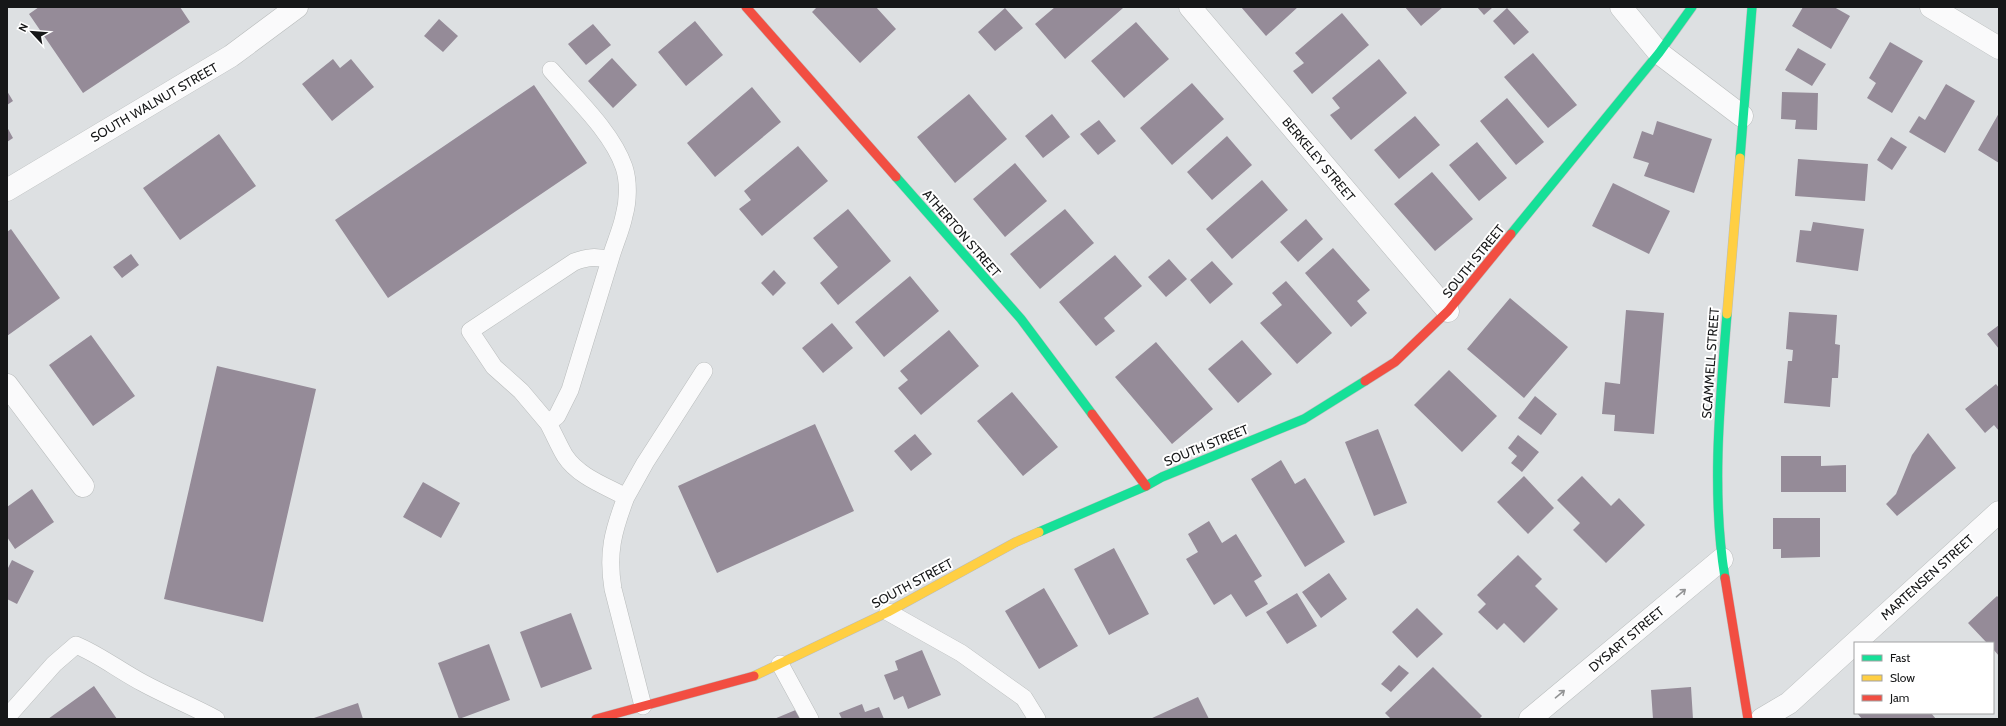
<svg xmlns="http://www.w3.org/2000/svg" width="2006" height="726" font-family="Cabin,sans-serif">
  <rect width="100%" height="100%" fill="#dde0e2"/>
  <path fill="#958b98" d="M39,7h141l10,15 -107,71 -54,-79z
    M817,7h59l20,22 -36,34 -48,-51z
    M1055,7h67l1,1 -58,51 -30,-35z
    M1241,7h57l-32,29z
    M1405,7h38l-22,19z
    M1477,7h16l-9,8z
    M1803,7h31l16,9 -19,33 -39,-23z
    M1005,8l18,20 -28,23 -17,-19z
    M1507,8l22,24 -15,13 -21,-24z
    M1342,13l27,32 -57,49 -19,-23 11,-8 -9,-10z
    M439,19l19,17 -15,16 -19,-16z
    M695,21l28,34 -37,31 -28,-34z
    M1136,22l33,37 -45,39 -33,-37z
    M593,24l18,21 -25,20 -18,-21z
    M1890,42l33,19 -31,52 -25,-15 9,-15 -7,-5z
    M1798,48l28,16 -14,22 -27,-16z
    M1533,53l44,52 -29,23 -44,-51z
    M612,58l25,27 -24,23 -25,-27z
    M333,59l7,9 11,-9 23,28 -42,34 -30,-37z
    M1379,59l28,34 -56,47 -21,-25 10,-7 -8,-10z
    M1192,83l32,36 -52,46 -32,-37z
    M1946,84l29,17 -30,52 -36,-21 10,-16 6,4z
    M534,85l53,78 -199,135 -53,-78z
    M752,87l29,35 -66,55 -28,-34z
    M7,91l6,10 -6,4z
    M1782,92l36,1 -1,37 -22,-1 1,-9 -15,-1z
    M969,94l38,45 -52,44 -38,-46z
    M1507,98l37,44 -28,23 -36,-44z
    M1999,113v50l-21,-13z
    M1052,114l18,23 -27,21 -18,-22z
    M1415,116l25,29 -41,34 -25,-29z
    M1099,120l17,21 -18,14 -18,-21z
    M1657,121l55,18 -18,54 -50,-17 5,-13 -16,-5 9,-27 11,4z
    M7,127l6,11 -6,4z
    M219,134l37,52 -76,54 -37,-52z
    M1227,136l25,29 -40,35 -25,-28z
    M1891,137l16,10 -15,23 -15,-10z
    M1477,142l30,36 -28,23 -30,-36z
    M798,146l30,35 -66,55 -23,-27 12,-9 -7,-9z
    M1798,159l70,5 -3,37 -70,-5z
    M1015,163l32,38 -42,36 -32,-38z
    M1432,172l41,47 -38,32 -41,-47z
    M1262,180l26,30 -56,49 -26,-30z
    M1613,183l57,28 -21,43 -57,-28z
    M848,209l43,52 -53,44 -18,-22 18,-16 -25,-29z
    M1065,209l29,34 -54,46 -30,-35z
    M1306,219l17,20 -25,23 -18,-20z
    M1813,222l51,7 -6,42 -62,-9 4,-32 11,1z
    M11,229l49,69 -53,38v-104z
    M1333,248l37,42 -13,11 10,12 -16,14 -46,-54z
    M131,254l8,11 -17,13 -9,-11z
    M1115,255l27,31 -38,32 11,13 -19,15 -37,-44z
    M1169,259l18,20 -21,18 -18,-20z
    M1212,261l21,23 -23,20 -20,-24z
    M774,270l12,13 -13,13 -12,-13z
    M910,276l29,35 -55,46 -29,-35z
    M1286,281l46,52 -35,31 -37,-41 22,-18 -10,-12z
    M1510,298l58,49 -44,51 -57,-49z
    M1626,310l38,3 -10,121 -40,-3 1,-16 -13,-1 3,-32 15,2z
    M1789,312l48,3 -2,29 5,1 -2,33h-6l-2,29 -46,-4 4,-42h4l1,-11 -7,-1z
    M832,323l21,25 -30,25 -21,-25z
    M1999,325v24l-12,-15z
    M949,330l30,36 -58,49 -23,-27 10,-8 -8,-9z
    M91,335l44,61 -42,30 -44,-61z
    M1242,340l30,34 -34,29 -30,-34z
    M1156,342l57,67 -41,35 -57,-67z
    M217,366l99,23 -53,233 -99,-23z
    M1449,370l48,46 -35,36 -48,-47z
    M1996,384l3,4v43l-5,-6 -9,8 -20,-24z
    M1012,392l46,55 -35,29 -46,-55z
    M1535,396l22,18 -16,21 -23,-17z
    M815,424l39,87 -137,62 -39,-87z
    M1378,429l29,74 -33,13 -29,-74z
    M1928,433l28,35 -59,48 -11,-12 10,-10 16,-39z
    M915,434l17,20 -21,17 -17,-20z
    M1518,435l21,17 -17,20 -11,-9 6,-7 -9,-8z
    M1781,456h40v10l25,-1v27h-65z
    M1281,460l14,24 10,-6 40,64 -40,25 -54,-88z
    M1524,476l30,32 -26,26 -31,-32z
    M1582,476l29,30 8,-8 26,27 -39,38 -33,-33 7,-7 -23,-23z
    M423,482l37,21 -19,35 -38,-21z
    M32,489l22,33 -39,27 -8,-12v-30z
    M1773,518h47v39l-39,1v-9h-8z
    M1209,521l13,22 14,-9 26,42 -8,5 14,23 -22,13 -15,-23 -17,11 -28,-46 12,-7 -10,-18z
    M1114,548l35,66 -40,21 -35,-66z
    M1518,555l24,24 -7,7 23,23 -34,34 -20,-20 -7,7 -19,-18 8,-8 -9,-9z
    M12,560l22,11 -17,33 -10,-5v-29z
    M1329,573l18,26 -26,19 -19,-26z
    M1044,588l34,58 -39,23 -34,-58z
    M1297,593l20,33 -30,18 -21,-32z
    M1997,596l2,2v58l-6,-7v-6h-6l-19,-20z
    M1417,608l26,26 -26,24 -25,-26z
    M571,613l21,56 -51,19 -21,-56z
    M489,644l21,56 -51,19 -21,-56z
    M922,650l19,45 -33,14 -5,-13 -9,4 -10,-25 14,-5 -3,-9z
    M1399,665l10,8 -18,19 -10,-8z
    M1433,667l49,49 -3,3h-88l-6,-6z
    M94,686l23,33h-69z
    M1691,687l2,32h-40l-2,-29z
    M1198,697l11,22h-59z
    M358,703l5,16h-52z
    M862,704l3,8 14,-5 5,12h-42l-3,-6z
    M798,709l4,10h-28z
    M1857,713h74l5,6h-74z"/>
  <g fill="none" stroke-linecap="round" stroke-linejoin="round">
    <defs>
      <path id="lane" d="M610,260l-40,130 -13,26 -9,7c6,11 11,23 17,33 14,21 41,30 61,41 -13,34 -19,56 -13,92l30,117
        M548,423l-27,-32 -27,-24 -24,-36 104,-69c13,-5 22,-6 36,-2 4,-15 11,-29 14,-44 4,-14 5,-34 0,-49 -12,-35 -48,-68 -73,-97
        M626,497l19,-34 59,-92
        M888,612l73,41 63,45 13,21
        M780,664l30,55
        M7,717l47,-53 22,-19c24,10 44,26 67,38 24,13 49,23 73,36"/>
      <path id="street" d="M1190,7l258,304
        M1621,7l38,46 83,63
        M1931,7l68,41
        M7,190l224,-134 66,-49
        M7,385l76,101
        M1855,643l144,-131
        M1530,719l192,-160
        M1762,719l27,-16 66,-60"/>
      <path id="fast" d="M1740,158l12,-151
        M896,177l125,142 71,95
        M1511,234l148,-181 33,-46
        M1039,532l107,-46 16,-9 142,-58 61,-38
        M1725,578c-14,-84 -5,-178 2,-264"/>
      <path id="slow" d="M1727,314l13,-156
        M754,676l134,-64 128,-70 23,-10"/>
      <path id="jam" d="M746,7l150,170
        M1365,381l30,-19 53,-51 63,-77
        M1092,414l54,72
        M1725,578l23,141
        M596,719l158,-43"/>
    </defs>
    <use href="#lane" stroke="#b9bcbc" stroke-width="18"/>
    <use href="#street" stroke="#b9bcbc" stroke-width="23"/>
    <use href="#fast" stroke="#b9bcbc" stroke-width="10"/>
    <use href="#slow" stroke="#b9bcbc" stroke-width="10"/>
    <use href="#jam" stroke="#b9bcbc" stroke-width="10"/>
    <use href="#lane" stroke="#fafafb" stroke-width="17"/>
    <use href="#street" stroke="#fafafb" stroke-width="22"/>
    <use href="#fast" stroke="#16e098" stroke-width="9"/>
    <use href="#slow" stroke="#ffcf43" stroke-width="9"/>
    <use href="#jam" stroke="#f24e42" stroke-width="9"/>
  </g>
  <defs><path id="oneway-shaft" d="M-6 0H5M1.5-3L5.5 0L1.5 3" fill="none" stroke-width="1.6" stroke-linecap="round" stroke-linejoin="round"/></defs>
  <g stroke="#939495">
    <use href="#oneway-shaft" transform="translate(1681 593) rotate(-40)"/>
    <use href="#oneway-shaft" transform="translate(1560 694) rotate(-40)"/>
  </g>
  <g text-anchor="middle" dominant-baseline="central" stroke-width="4" stroke-linejoin="round" paint-order="stroke">
    <g font-size="13" fill="#161718" stroke="#fff">
      <text transform="translate(154 102) rotate(-30)">SOUTH WALNUT STREET</text>
      <text transform="translate(1319 159) rotate(50)">BERKELEY STREET</text>
      <text transform="translate(962 233) rotate(49)">ATHERTON STREET</text>
      <text transform="translate(1473 261) rotate(-51)">SOUTH STREET</text>
      <text transform="translate(1710 363) rotate(-86)">SCAMMELL STREET</text>
      <text transform="translate(1206 445) rotate(-22)">SOUTH STREET</text>
      <text transform="translate(1927 577) rotate(-42)">MARTENSEN STREET</text>
      <text transform="translate(912 583) rotate(-28)">SOUTH STREET</text>
      <text transform="translate(1626 639) rotate(-40)">DYSART STREET</text>
    </g>
  </g>
  <rect width="2006" height="726" fill="none" stroke="#161718" stroke-width="16"/>
  <rect x="1854" y="642" width="140" height="72" fill="#ffffff" stroke="#a2a2a3"/>
  <rect x="1862" y="655" width="20" height="6" fill="#16e098" stroke="#a2a2a3"/>
  <text x="1890" y="662" font-size="12" fill="#161718">Fast</text>
  <rect x="1862" y="675" width="20" height="6" fill="#ffcf43" stroke="#a2a2a3"/>
  <text x="1890" y="682" font-size="12" fill="#161718">Slow</text>
  <rect x="1862" y="695" width="20" height="6" fill="#f24e42" stroke="#a2a2a3"/>
  <text x="1890" y="702" font-size="12" fill="#161718">Jam</text>
  <g transform="translate(32 32) rotate(296)" stroke="#ffffff" stroke-width="3" paint-order="stroke">
  <path d="M0-3L7 15L0 10L-7 15Z" fill="#161718"/>
  <text y="-6" font-size="11" font-weight="bold" text-anchor="middle" fill="#161718">N</text>
  </g>
</svg>
